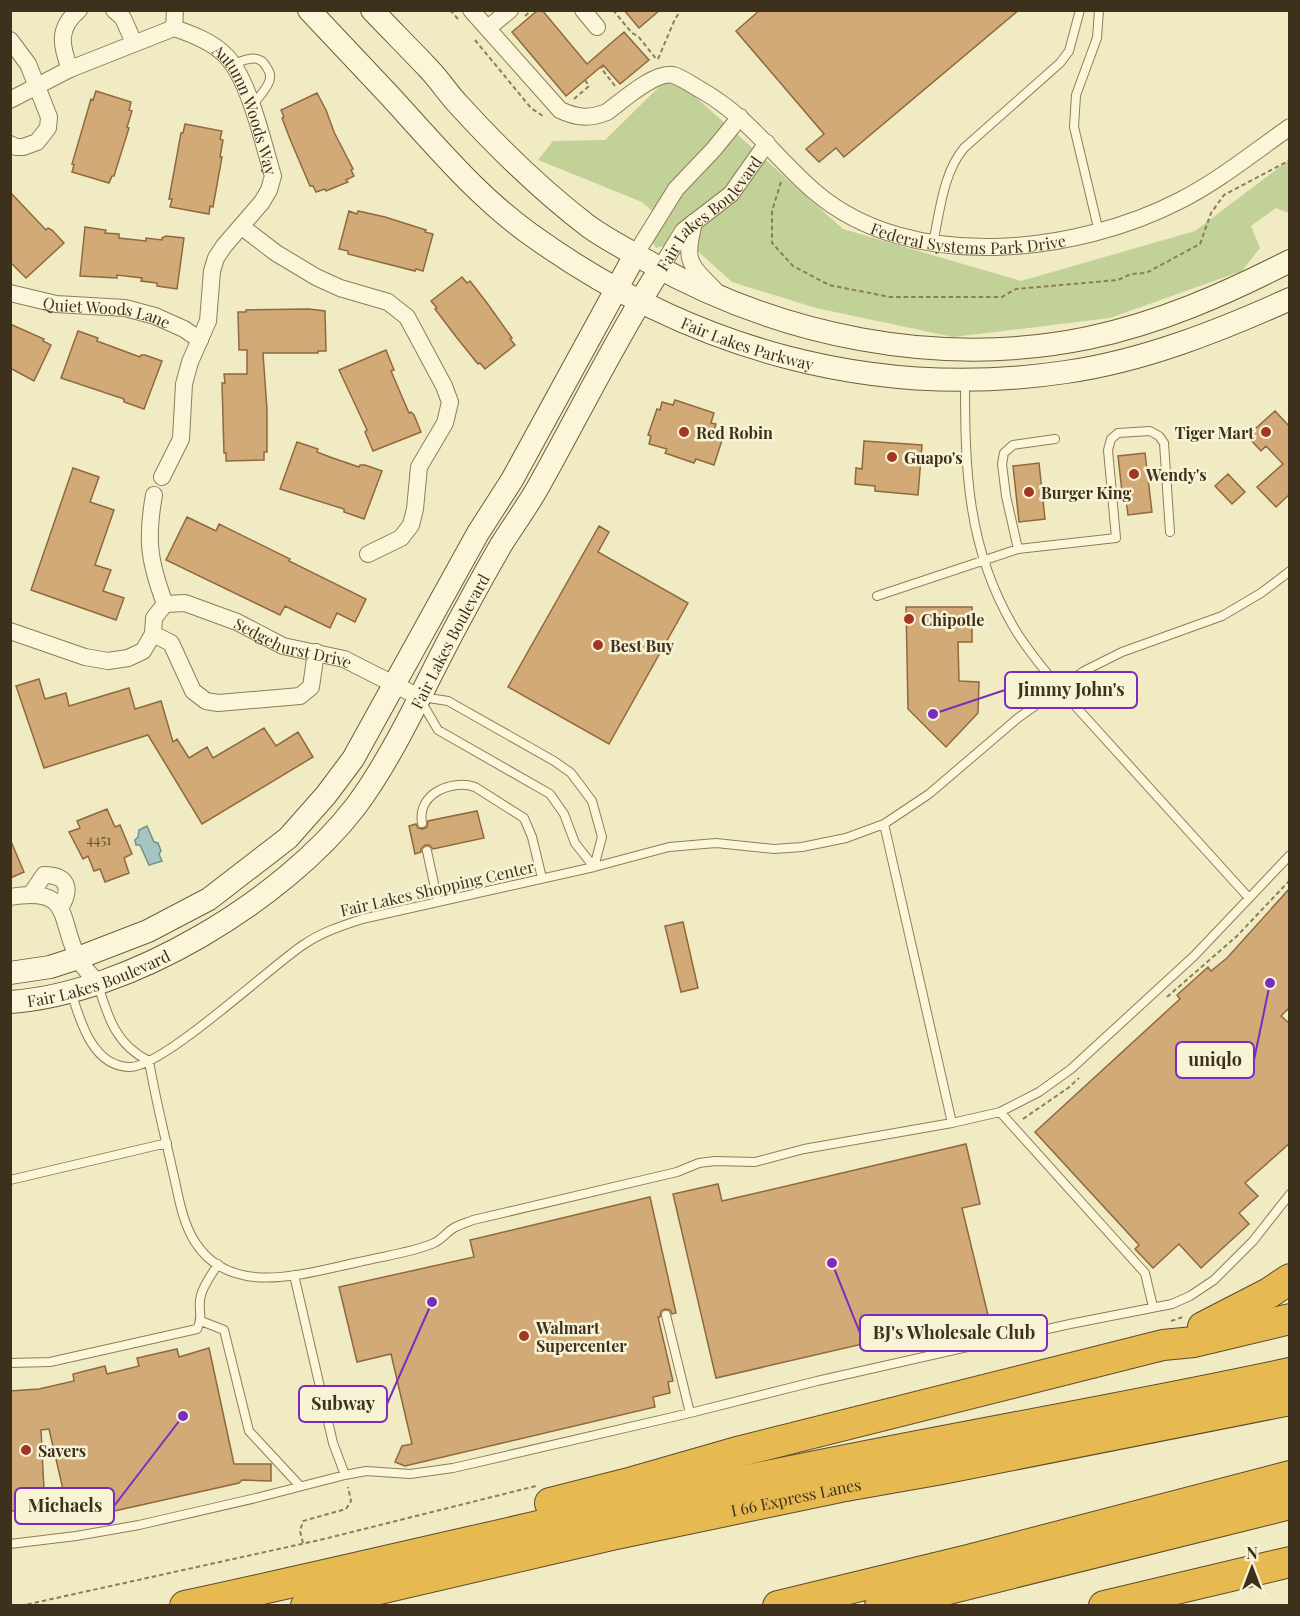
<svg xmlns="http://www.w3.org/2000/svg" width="1300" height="1616" font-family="'Playfair Display',serif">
  <rect width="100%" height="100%" fill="#f1ebc4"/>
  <path fill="#c2d197" d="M671,75l172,154 178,52 174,-50 94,-71v53l-13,-5 -25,18 9,22 -18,23 -132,47 -157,19 -137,-29 -84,-26 -59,-53 -9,17 -8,2 -3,-5 11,-22 -22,-19 -104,-42 15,-19 52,-1z"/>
  <path fill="#a6c4c0" stroke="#6c9490" stroke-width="1.5" d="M147,826l7,16 4,1 3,8 -2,3 3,7 -13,4 -9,-20h-4l-1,-5 3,-3 1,-7z"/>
  <path fill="#d2aa77" stroke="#8f693d" stroke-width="1.5" d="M538,10h4l45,54 37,-32 25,28 -29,24 -17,-19 -37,31 -54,-64z
    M624,10h36l-21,18z
    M760,10h259l-175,147 -8,-9 -17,14 -13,-13 18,-15 -88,-103z
    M96,91l35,11 -2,8 3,1 -5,16 2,1 -15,48h-2l-3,7 -37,-11 2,-7 -2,-1 19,-65 2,1z
    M317,93l9,17 8,22 19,37 -2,1 3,6 -8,4 2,2 -22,9 -1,-2 -9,3 -3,-6h-3l-20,-47 -8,-21 2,-1 -3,-7z
    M185,124l37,7 -2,8 3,1 -3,17h2l-9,50 -3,-1 -1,8 -39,-7 2,-8h-3l12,-66h2z
    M10,192l36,38 2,-2 4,2 12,13 -38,35 -16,-16z
    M349,211l8,3 1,-3 27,6 41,13 -1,2 8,2 -10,37 -7,-2 -1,2 -67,-17v-3l-9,-2z
    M85,227l21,3 -1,3 14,1v4l27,3v-3l16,2v-2l4,-2 18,2 -7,51 -20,-3v-3l-16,-2 1,-3 -25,-3v3l-37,-2z
    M462,277l5,6 3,-2 17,22 25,35 -2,1 5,6 -30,24 -5,-6 -2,1 -21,-26 -22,-29 2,-1 -6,-7z
    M309,309l16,2 1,40h-8v2h-55l4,57v42h-3v8l-38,1v-8h-2l-2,-70h3l-1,-9h23v-24h-8l-1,-38h8v-2z
    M10,324l34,15 -1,2 8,4 -17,36 -24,-13z
    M78,331l20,7 -1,3 43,16 1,-2h4l17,6 -18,48 -20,-7v-3l-63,-21z
    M386,350l8,20 -3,1 18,42 2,-1 3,3 7,17 -48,19 -8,-19 2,-2 -28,-60z
    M675,400l39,13 -3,10 5,1 -2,6 10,4 -10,31 -18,-6 -2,4 -29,-10 2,-4 -18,-5 2,-8 -3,-1 9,-26 3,1 2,-8 11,3z
    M1275,411l15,16v67l-14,13 -19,-20 26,-23 -17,-18 -5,5 -14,-15z
    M864,441l58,4 -4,50 -43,-4v-5l-20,-2 1,-16 6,1z
    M297,442l21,7 -1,3 13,5 29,10 1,-2h5l17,6 -18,48 -20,-7v-3l-64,-20z
    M1145,453l7,59 -24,3 -3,-23h-3l-4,-36z
    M1039,463l6,56 -26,3 -6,-56z
    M73,468l26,9 -9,25 24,8 -19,55 16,5 -8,21 21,7 -8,22 -85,-30z
    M1228,474l17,18 -13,12 -17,-18z
    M187,517l29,14 3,-7 71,35 -1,2 77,38 -11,23 -18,-9 -7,15 -45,-22 -5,9 -114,-55z
    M599,526l10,6 -11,20 90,51 -79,141 -101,-57z
    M906,607h66v35h-14l1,39 20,1 -1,31 -32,34 -38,-38z
    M39,679l6,20 21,-6 3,13 60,-18 6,21 26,-8 12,41 4,-3 12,19 18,-11 6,11 51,-30 12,18 22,-14 15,25 -111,67 -54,-89 -104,33 -28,-82z
    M107,809l8,18 5,-2 12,29 -8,4 5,15 -24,9 -5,-13 -6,2 -6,-15 -5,3 -14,-27 11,-4 -3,-7z
    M477,811l7,27 -51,11 -4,-4h-4l-4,4v3l-6,2 -6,-28 7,-2 2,4 5,1 4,-2 1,-6z
    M10,839l14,33 -14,6z
    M1290,888v119l-9,9 9,8v119l-45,40 13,13 -19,17 10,11 -48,44 -22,-24 -26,24 -18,-19 4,-4 -104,-113 145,-133 -3,-4 31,-28 3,4 16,-13z
    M683,922l15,66 -17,4 -16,-66z
    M966,1144l14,60 -18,4 26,107 -272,63 -43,-184 45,-10 4,17z
    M650,1197l26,116 -4,1 -2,-4 -5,-1 -4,2 -1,6h-2l15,64 -5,1 2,11 -17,4 2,10 -250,59 -10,-4 7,-16 10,-2 -21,-90 -34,8 -18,-75 135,-30 -4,-17z
    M209,1348l25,116h37v17l-29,-1 -3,3 -129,29 -42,-1 -19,-82 -8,1 4,80 -35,1v-120l29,-2 35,-8 -1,-7 32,-8 2,8 32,-8 -2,-8 40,-9 2,8z"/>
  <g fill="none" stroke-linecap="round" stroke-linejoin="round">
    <defs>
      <path id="lane" d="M234,64c12,-5 26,-11 33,4 3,4 4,9 2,14 -3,8 -12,17 -17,24
        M1099,232l-25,-105 2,-32 21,-57 2,-28
        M933,243c7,-32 10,-70 31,-95l96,-85 9,-12 11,-41
        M965,381c0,89 2,166 48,245 13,23 30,42 46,62l190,210
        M1018,549l-12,-53 -4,-32 2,-11 9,-8 42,-6
        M877,596l141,-47 98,-11 -8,-88 3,-11 7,-6 32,-2 9,5 5,7 6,89
        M422,697l26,4 106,60 17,12 21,28 10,36 -8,30
        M421,701l17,29 112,64 14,20 11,29 19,24
        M422,823c-5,-29 29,-44 53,-36l49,31 8,19 10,41
        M884,824l68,299
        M427,851l11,51
        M98,985c10,32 18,60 51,76
        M71,992c9,28 21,74 58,75 32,2 141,-100 174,-122 19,-13 38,-19 59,-26l232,-52 75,-20 47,-4 58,6 28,-2 44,-9 38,-14 45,-30 89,-76 66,-47 38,-19 100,-36 39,-23 29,-22
        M149,1061c6,36 15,71 23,107 6,24 9,52 23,74 36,57 111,31 164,20 24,-6 52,-9 75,-19 7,-3 12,-10 18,-14 6,-4 14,-6 21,-9l204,-48 22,-9 16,-2 40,1 49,-13 148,-26 48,-11 39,-20 32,-23 123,-113 96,-101
        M1000,1112l145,161 8,34
        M10,1180l157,-37
        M294,1275l39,168 12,32
        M666,1315l24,98
        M201,1321l23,9 25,101 51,55
        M10,1363l40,-1 147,-33c7,-13 0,-21 4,-34 3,-11 11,-21 17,-31
        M10,1544l66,-8 63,-11 117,-27 89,-23 21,-4 44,3 43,-6 237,-55 127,-32 253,-57 102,-20 18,-8 24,-16 39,-39 37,-47"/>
      <g id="street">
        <path d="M114,10l9,8 11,25"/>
        <path id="s1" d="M471,10l89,100c17,8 30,9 47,2 15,-11 48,-41 66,-37 10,3 19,10 28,15 49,28 73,67 114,102 96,82 262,62 366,8 39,-20 73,-48 109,-73"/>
        <path d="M583,10l14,17"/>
        <path d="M174,28l1,-18"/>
        <path d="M488,28l22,-18"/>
        <path d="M10,40l18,24 21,53 -1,11 -11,14 -14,5h-7l-6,-3"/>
        <path d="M70,69c-9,-23 -13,-41 9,-59"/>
        <path id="s2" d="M10,100l60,-31 104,-41c18,6 39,14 52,28 23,23 37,87 47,120l-4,14 -7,12 -38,44 -8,12 -4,13 -4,50 -18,41 -6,22 -3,55 -19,38"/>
        <path d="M694,222c-9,39 -7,40 21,68"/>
        <path d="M242,227l34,26 40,24 24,11 48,14 19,15 37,69 6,16 -5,21 -26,44 -4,42 -4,16 -10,13 -33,16"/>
        <path d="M635,255l41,-66 38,-40 26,-32"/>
        <path id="s3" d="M660,269l23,-38 48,-37 36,-51"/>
        <path id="s4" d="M10,293l46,11 69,4 30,8 29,13 16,11"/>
        <path id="s5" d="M165,604l20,-1 52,19 46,24 61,13 75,38"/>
        <path d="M10,631l75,26 23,4 20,-3 15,-7 10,-17 1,-16 11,-14c-16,-43 -19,-64 -11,-109"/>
        <path d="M153,634l18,9 22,48 13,10 12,2 82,-7 11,-9 5,-35"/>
        <path d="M31,894l13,-19c24,0 28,14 16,33"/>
        <path d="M10,897c63,-11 48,22 68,61 4,9 13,17 20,25"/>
      </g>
      <g id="secondary">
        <path id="s6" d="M309,10c27,29 54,57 81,86 44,48 87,100 140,138 158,114 342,167 536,138 77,-11 153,-41 224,-73"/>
        <path d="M372,10c18,19 37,38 55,57 11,11 20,25 30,36 40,44 84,87 131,123 18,13 39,24 59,35 132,75 291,108 441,77 72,-15 137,-44 202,-77"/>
        <path d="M10,973l40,-6 28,-9 70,-27 61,-32 79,-61 38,-43 27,-36 125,-226 34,-53 123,-225"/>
        <path id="s7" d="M10,1002c119,-8 274,-102 346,-196 43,-58 74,-134 110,-198 11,-21 23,-42 35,-63 12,-19 25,-37 36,-56 41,-73 78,-149 123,-220"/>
      </g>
      <g id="highway">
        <path d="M1203,1327l66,-34 21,-14"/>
        <path d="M550,1503l83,-21 108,-31 422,-106 31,-3 96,-23"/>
        <path d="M185,1606c196,-42 391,-91 587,-131 172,-36 346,-65 518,-102"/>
        <path id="s8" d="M306,1606l306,-71 228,-48 102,-18 348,-69"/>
        <path d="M778,1606l190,-46 322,-84"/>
        <path d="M880,1606l410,-102"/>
        <path d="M1104,1606l186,-44"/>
      </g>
    </defs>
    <use href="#lane" stroke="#8e7d59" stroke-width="10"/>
    <use href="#street" stroke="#8e7d59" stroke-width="18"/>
    <use href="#secondary" stroke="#705d3c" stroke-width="24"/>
    <use href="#highway" stroke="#5b4a2d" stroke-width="32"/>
    <path stroke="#8e7d59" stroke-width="2" stroke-dasharray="4.5 3" stroke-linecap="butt" d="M450,10l8,9
      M535,10l2,2
      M613,10l19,23 6,3 19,24
      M525,16l7,-6
      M475,40l56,68 12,8
      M658,59l17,-40 6,-9
      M604,65l-3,3 14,18
      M574,99l15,-13 -4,-6
      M781,182l-9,29v32l21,23 36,19 61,12h112l14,-8 102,-9 13,-6 15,-1 54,-29 11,-31 13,-18 66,-35
      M1167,997l70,-61 53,-56
      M1023,1119l45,-31 11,-10
      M1171,1321l12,-4
      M303,1543l-3,-12 3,-10 43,-12 5,-8 -3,-14
      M20,1606l304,-67 212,-53"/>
    <use href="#lane" stroke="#fbf6d9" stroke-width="8"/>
    <use href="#street" stroke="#fbf6d9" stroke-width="16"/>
    <use href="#secondary" stroke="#fbf6d9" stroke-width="22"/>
    <use href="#highway" stroke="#e6ba50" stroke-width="30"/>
  </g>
  <g fill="#a23524" stroke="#f8f3d5" stroke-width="2">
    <circle cx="684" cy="432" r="6"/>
    <circle cx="1266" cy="432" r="6"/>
    <circle cx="892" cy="457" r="6"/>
    <circle cx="1134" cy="474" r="6"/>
    <circle cx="1029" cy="492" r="6"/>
    <circle cx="909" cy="619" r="6"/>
    <circle cx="598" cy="645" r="6"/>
    <circle cx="524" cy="1336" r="6"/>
    <circle cx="26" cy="1450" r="6"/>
  </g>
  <g text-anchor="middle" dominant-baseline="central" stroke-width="5" stroke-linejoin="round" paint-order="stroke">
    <g font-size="14" fill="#624f34">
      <text x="99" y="839">4451</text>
    </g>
    <g font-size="16" fill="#3d311e" stroke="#f8f3d5">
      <text stroke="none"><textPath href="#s2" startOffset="296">Autumn Woods Way</textPath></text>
      <text stroke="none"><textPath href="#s3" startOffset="75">Fair Lakes Boulevard</textPath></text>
      <text stroke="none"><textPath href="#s1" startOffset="610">Federal Systems Park Drive</textPath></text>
      <text stroke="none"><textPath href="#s4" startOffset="99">Quiet Woods Lane</textPath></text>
      <text stroke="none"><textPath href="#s6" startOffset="560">Fair Lakes Parkway</textPath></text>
      <text stroke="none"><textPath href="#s7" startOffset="597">Fair Lakes Boulevard</textPath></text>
      <text stroke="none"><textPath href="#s5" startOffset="136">Sedgehurst Drive</textPath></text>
      <text transform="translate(437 888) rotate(-13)">Fair Lakes Shopping Center</text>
      <text stroke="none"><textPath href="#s7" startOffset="92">Fair Lakes Boulevard</textPath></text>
      <text stroke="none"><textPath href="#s8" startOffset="502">I 66 Express Lanes</textPath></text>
    </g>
    <g font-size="16" font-weight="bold" fill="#3d311e" stroke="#f8f3d5" text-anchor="start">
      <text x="696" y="432">Red Robin</text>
      <text x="1254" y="432" text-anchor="end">Tiger Mart</text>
      <text x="904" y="457">Guapo's</text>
      <text x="1146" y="474">Wendy's</text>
      <text x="1041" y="492">Burger King</text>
      <text x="921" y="619">Chipotle</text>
      <text x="610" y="645">Best Buy</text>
      <text x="536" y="1327">Walmart<tspan x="536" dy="18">Supercenter</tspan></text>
      <text x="38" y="1450">Savers</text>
    </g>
  </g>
  <path fill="none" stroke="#7b2cbf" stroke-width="2" d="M933 714L1005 690M1270 983L1254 1060M832 1263L860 1333M432 1302L387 1404M183 1416L114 1506"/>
  <g fill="#7b2cbf" stroke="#f8f3d5" stroke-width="2">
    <circle cx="933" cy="714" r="6"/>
    <circle cx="1270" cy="983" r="6"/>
    <circle cx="832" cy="1263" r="6"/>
    <circle cx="432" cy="1302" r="6"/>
    <circle cx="183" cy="1416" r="6"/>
  </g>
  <g fill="#f8f3d5" stroke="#7b2cbf" stroke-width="2">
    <rect x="1005" y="672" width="132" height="36" rx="6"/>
    <rect x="1176" y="1042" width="78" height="36" rx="6"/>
    <rect x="860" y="1315" width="187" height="36" rx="6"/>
    <rect x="299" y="1386" width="88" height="36" rx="6"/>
    <rect x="15" y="1488" width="99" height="36" rx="6"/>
  </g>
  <g font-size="18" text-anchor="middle" font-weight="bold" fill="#3d311e">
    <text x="1071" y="696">Jimmy John's</text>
    <text x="1215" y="1066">uniqlo</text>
    <text x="954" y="1339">BJ's Wholesale Club</text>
    <text x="343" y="1410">Subway</text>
    <text x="65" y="1512">Michaels</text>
  </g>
  <rect width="1300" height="1616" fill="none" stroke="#3d311e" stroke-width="24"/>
  <g transform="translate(1252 1568)" stroke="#f8f3d5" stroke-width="4.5" paint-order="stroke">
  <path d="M0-4.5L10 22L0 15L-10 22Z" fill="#3d311e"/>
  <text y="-9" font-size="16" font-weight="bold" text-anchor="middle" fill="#3d311e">N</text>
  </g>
</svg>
